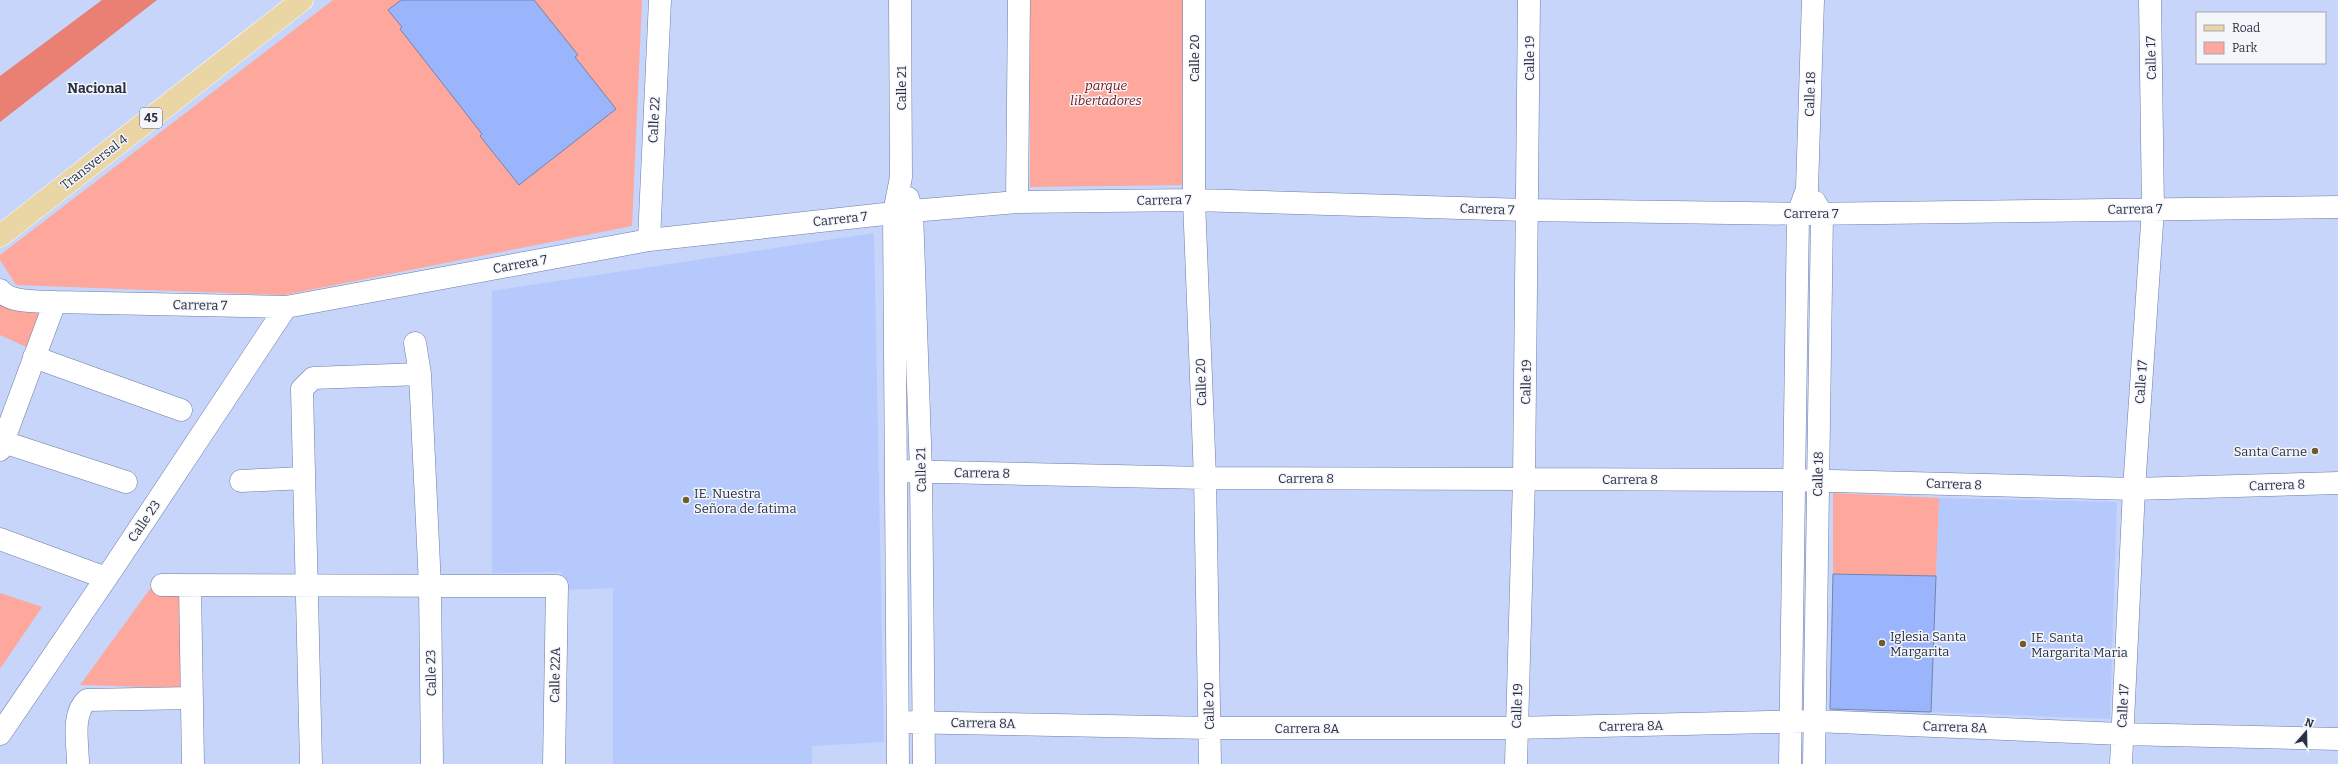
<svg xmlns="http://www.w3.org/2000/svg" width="2338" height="764" font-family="Bitter,serif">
  <rect width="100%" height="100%" fill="#c6d5f9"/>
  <path fill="#b5c9fd" d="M874,233l10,509 -72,4v18h-199v-176l-49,2 -3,-18 -69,1v-282z
    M1939,498l178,4 -7,217 -179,-7z"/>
  <path fill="#fea79c" d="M333,0h309l-10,226 -348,69 -268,-10 -16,-25v-5z
    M1030,0h153l-1,185 -152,2z
    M3,302l47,5 -17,43 -33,-15v-30z
    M1833,493l106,5 -3,78 -103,-2z
    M150,589l31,2 -1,97 -100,-3z
    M0,593l42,14 -42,62z"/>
  <path fill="#ea8073" d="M102,0h55l-157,122v-46z"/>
  <path fill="#9ab5fc" stroke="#7383ad" d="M401,0h133l44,55 -3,2 41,52 -97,76 -39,-49 2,-2 -82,-105 2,-2 -14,-17z
    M1833,574l103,2 -5,136 -101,-3z"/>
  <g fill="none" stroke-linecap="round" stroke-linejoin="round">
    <defs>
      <path id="minor" d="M1194,0v200l11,278 5,286
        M908,198l4,13 9,261 3,292
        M1017,202l2,-202
        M649,240l11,-240
        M0,290c10,14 40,11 55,12l231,5 363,-67 263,-29 105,-9 177,-2 334,10 278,4 532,-7
        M415,343l5,31 10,212 2,178
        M34,357l147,53
        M0,441l126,41
        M0,450l55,-148
        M896,471l309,7 590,2 339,9 204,-6
        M241,481l63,-3
        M0,539l106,39
        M162,585l395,1 -3,178
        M190,586l3,178
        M898,722l312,6h306l299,-7 307,13 216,5
        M0,734l115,-169 171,-258
        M78,764c0,-20 -7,-50 9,-64l105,-2
        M311,764l-9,-375 11,-11 107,-4
        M898,764l-4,-551 7,-36 -1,-177
        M1516,764l8,-285 5,-479
        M1790,764l8,-550 9,-25 6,-189
        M1814,764l8,-550 -7,-12
        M2121,764l13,-275 19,-280 -3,-209"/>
      <path id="major" d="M0,236l302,-236"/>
    </defs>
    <use href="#minor" stroke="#6d7da7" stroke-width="23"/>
    <use href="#major" stroke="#fff" stroke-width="23"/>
    <use href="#minor" stroke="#fff" stroke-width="22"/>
    <use href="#major" stroke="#e9d6a4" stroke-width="22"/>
  </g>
  <g fill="#705c2b" stroke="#f4f6fb" stroke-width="1.5">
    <circle cx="2315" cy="451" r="4"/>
    <circle cx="686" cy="500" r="4"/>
    <circle cx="1882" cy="643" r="4"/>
    <circle cx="2023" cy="644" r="4"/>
  </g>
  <g text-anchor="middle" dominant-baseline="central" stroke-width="3" stroke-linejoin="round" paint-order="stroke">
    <rect fill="#f4f6fb" stroke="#666b79" stroke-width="1" x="140" y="108" width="22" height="20" rx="3"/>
    <g font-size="12" font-weight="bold" fill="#293041">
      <text x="151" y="118">45</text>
    </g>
    <g font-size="13" fill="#293041" stroke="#f4f6fb">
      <text transform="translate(1194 58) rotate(-90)">Calle 20</text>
      <text transform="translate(1529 58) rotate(-90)">Calle 19</text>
      <text transform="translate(2151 58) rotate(-91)">Calle 17</text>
      <text transform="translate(901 88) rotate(-90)">Calle 21</text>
      <text transform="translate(1810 94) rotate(-88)">Calle 18</text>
      <text transform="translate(654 120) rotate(-87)">Calle 22</text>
      <text transform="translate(94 162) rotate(-38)">Transversal 4</text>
      <text transform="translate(1164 200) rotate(-1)">Carrera 7</text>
      <text transform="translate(1487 209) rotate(2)">Carrera 7</text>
      <text transform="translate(2135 209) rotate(-1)">Carrera 7</text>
      <text x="1811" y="213">Carrera 7</text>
      <text transform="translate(840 219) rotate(-6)">Carrera 7</text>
      <text transform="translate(520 264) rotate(-10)">Carrera 7</text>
      <text transform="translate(200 305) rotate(1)">Carrera 7</text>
      <text transform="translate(1201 382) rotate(-92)">Calle 20</text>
      <text transform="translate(1526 382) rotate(-89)">Calle 19</text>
      <text transform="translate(2141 382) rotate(-86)">Calle 17</text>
      <text transform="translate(921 470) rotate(-91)">Calle 21</text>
      <text transform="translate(982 473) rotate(1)">Carrera 8</text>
      <text transform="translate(1818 474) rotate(-89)">Calle 18</text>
      <text x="1306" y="478">Carrera 8</text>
      <text x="1630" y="479">Carrera 8</text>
      <text transform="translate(1954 484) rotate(2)">Carrera 8</text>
      <text transform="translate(2277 485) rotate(-2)">Carrera 8</text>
      <text transform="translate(144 521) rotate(-56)">Calle 23</text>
      <text transform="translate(431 673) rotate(-91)">Calle 23</text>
      <text transform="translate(555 675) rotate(-89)">Calle 22A</text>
      <text transform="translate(1209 706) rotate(-91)">Calle 20</text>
      <text transform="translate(1517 706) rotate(-88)">Calle 19</text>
      <text transform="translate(2123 706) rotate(-87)">Calle 17</text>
      <text transform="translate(983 723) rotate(1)">Carrera 8A</text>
      <text transform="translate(1631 726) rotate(-1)">Carrera 8A</text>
      <text transform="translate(1955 727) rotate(2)">Carrera 8A</text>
      <text x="1307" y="728">Carrera 8A</text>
    </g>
    <g font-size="13" font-style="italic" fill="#751512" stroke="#f4f6fb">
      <text x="1106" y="85">parque<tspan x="1106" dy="15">libertadores</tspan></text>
    </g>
    <g font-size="13" fill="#293041" stroke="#f4f6fb" text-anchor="start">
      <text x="2307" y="451" text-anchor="end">Santa Carne</text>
      <text x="694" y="493">IE. Nuestra<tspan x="694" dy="15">Señora de fatima</tspan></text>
      <text x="1890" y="636">Iglesia Santa<tspan x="1890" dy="15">Margarita</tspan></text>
      <text x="2031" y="637">IE. Santa<tspan x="2031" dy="15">Margarita Maria</tspan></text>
    </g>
    <g font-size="14" font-weight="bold" fill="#293041" stroke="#f4f6fb">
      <text x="97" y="88">Nacional</text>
    </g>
  </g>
  <rect x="2196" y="12" width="130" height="52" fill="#f4f6fb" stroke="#a3a7b1"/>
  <rect x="2204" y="25" width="20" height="6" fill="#e9d6a4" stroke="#a3a7b1"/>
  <text x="2232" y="32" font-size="12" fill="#293041">Road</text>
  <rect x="2204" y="42" width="20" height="12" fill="#fea79c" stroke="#a3a7b1"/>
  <text x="2232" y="52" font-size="12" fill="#293041">Park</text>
  <g transform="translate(2306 732) rotate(20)" stroke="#f4f6fb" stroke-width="3" paint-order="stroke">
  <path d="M0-3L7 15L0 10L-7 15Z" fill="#293041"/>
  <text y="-6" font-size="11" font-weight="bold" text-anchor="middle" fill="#293041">N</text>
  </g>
</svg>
